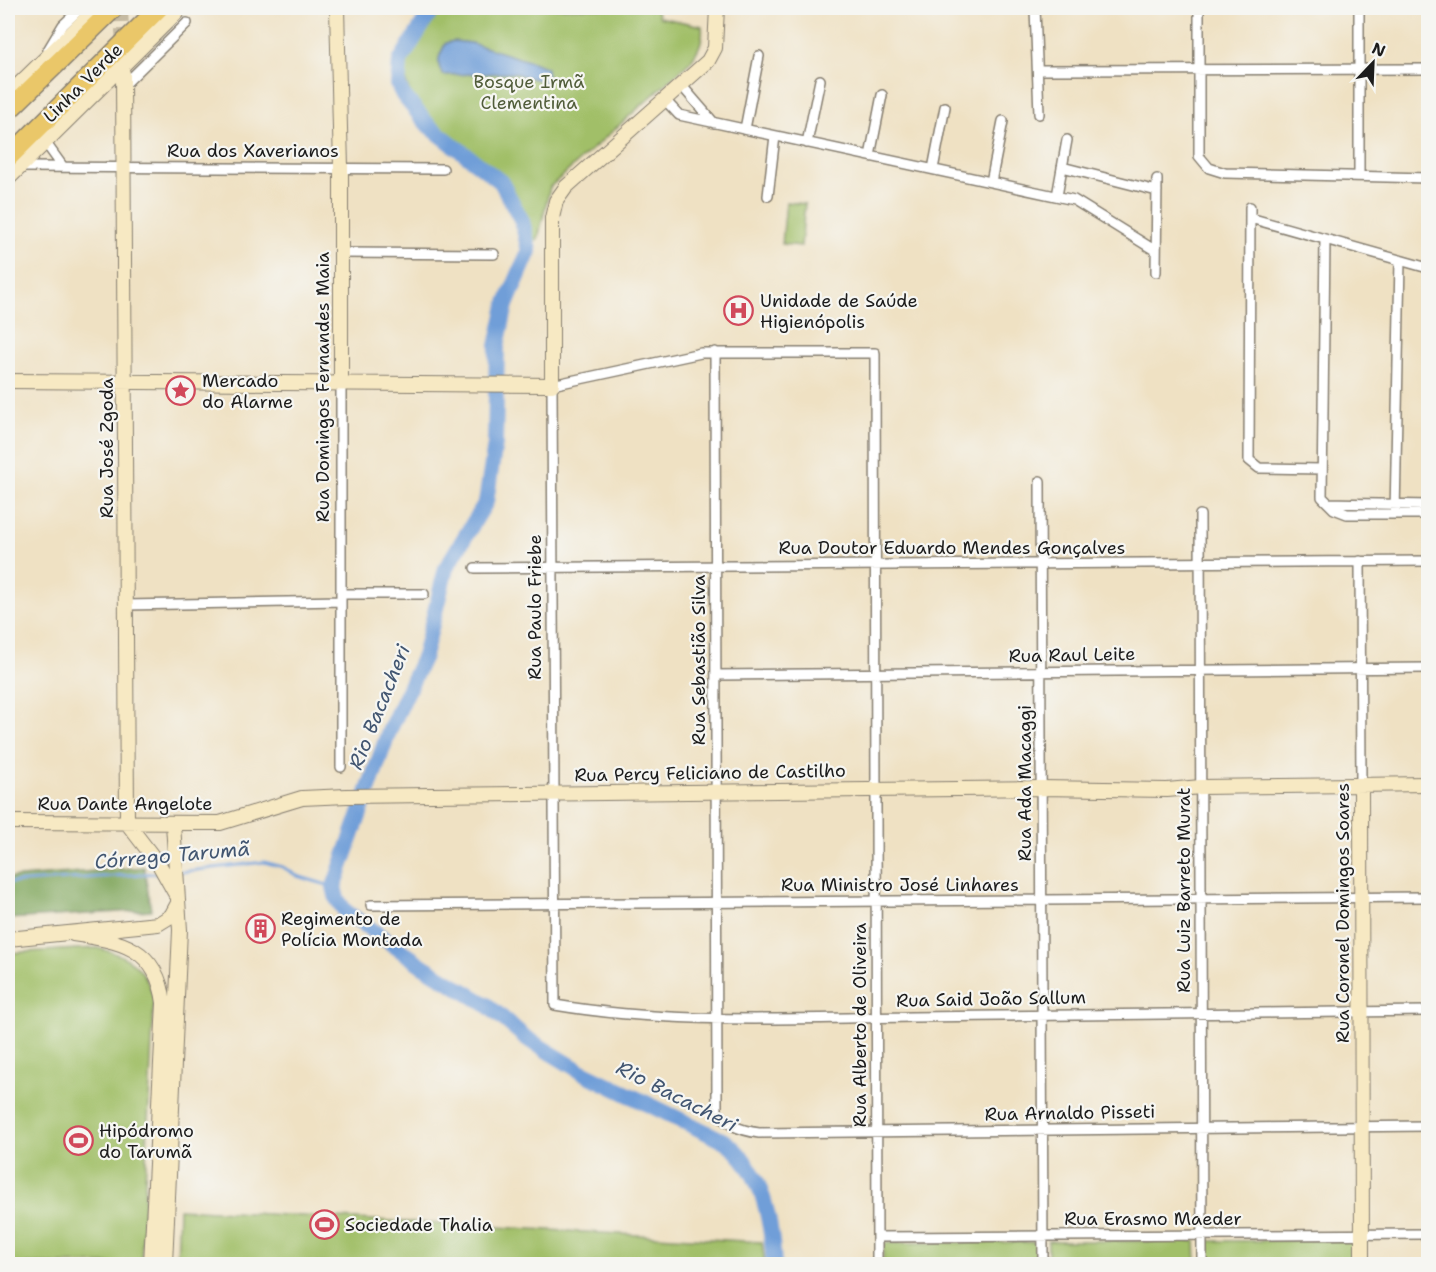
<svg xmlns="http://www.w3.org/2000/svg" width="1436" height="1272" font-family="'Shantell Sans',sans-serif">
  <rect width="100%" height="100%" fill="#f6f6f2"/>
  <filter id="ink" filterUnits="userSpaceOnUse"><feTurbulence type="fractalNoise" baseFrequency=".0167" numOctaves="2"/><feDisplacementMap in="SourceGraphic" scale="12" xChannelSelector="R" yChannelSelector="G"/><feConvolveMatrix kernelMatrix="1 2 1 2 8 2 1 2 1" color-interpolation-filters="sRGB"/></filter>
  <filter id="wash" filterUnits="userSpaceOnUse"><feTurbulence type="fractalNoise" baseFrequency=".008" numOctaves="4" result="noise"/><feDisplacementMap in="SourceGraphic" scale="24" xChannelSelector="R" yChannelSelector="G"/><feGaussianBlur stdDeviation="1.35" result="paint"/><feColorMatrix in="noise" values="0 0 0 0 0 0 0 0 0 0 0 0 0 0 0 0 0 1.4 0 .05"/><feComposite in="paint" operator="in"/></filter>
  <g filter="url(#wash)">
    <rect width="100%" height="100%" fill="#efe1c3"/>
    <path fill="#a1bf67" stroke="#5e6e42" stroke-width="1.5" d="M442,8h214l3,9 43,9c2,15 -4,25 -12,36l-140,125 -12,52 -9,7c-5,-23 -12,-44 -26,-63 -21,-31 -108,-73 -97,-117 3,-13 28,-44 36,-58z
      M786,202l19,2 -4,42 -19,-2z
      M97,948c33,7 49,20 57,52l-13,264h-133v-311z
      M179,1209l583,33 3,22h-588z
      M1358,1240v24h-149v-23z
      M1048,1241h147l1,23h-148z
      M1036,1242v21l-153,1v-21z"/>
    <path fill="#80a65c" stroke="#4e613c" stroke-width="1.5" d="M144,867l7,43 -143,9v-41z"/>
    <path fill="#709ed8" stroke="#465d7a" stroke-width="1.5" d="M454,41l17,2 67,21 9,4 1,15 -34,-10 -71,2c-8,-12 -4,-20 3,-32z"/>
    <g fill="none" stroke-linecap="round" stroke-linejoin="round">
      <path stroke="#709ed8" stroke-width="3" d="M180,872l84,-10 19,5 14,9 37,11
        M8,883l150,-10"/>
      <path stroke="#709ed8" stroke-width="16" d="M433,8l-33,53 -2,24 5,10 26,31 72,56 21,39 7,30 -23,54 -9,41 -2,98 -9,58 -40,66 -22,88 -35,75 -55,156 3,12 8,12 78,55 64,39 39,33 56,34 144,70c37,29 45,77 48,122"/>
    </g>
  </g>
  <g filter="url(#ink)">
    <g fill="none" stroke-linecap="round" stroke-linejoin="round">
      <path stroke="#c5baa2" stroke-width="14" stroke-dasharray="14 7" stroke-linecap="butt" d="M121,8l2,42"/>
      <defs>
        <path id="street" d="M1035,8l4,106
          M1199,8v148l10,12 16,5 203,5
          M48,50l15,-25 18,-17
          M1039,70l389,-1
          M123,86l64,-63
          M682,86l32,37
          M665,100l14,15 395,85 82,51
          M745,129l14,-73
          M45,142l18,25
          M807,143l13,-63
          M870,156l12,-61
          M19,167l424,2
          M1062,167l95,24
          M933,169l12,-62
          M1359,176v-168
          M991,182l12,-61
          M768,196l7,-60
          M1057,196l10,-56
          M1250,207l-1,253 10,8 62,1
          M1250,218l178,50
          M1325,239l-3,258 12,12 13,5h81
          M341,253l153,1
          M1156,272l1,-93
          M715,352l2,760c9,13 27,19 42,21l669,-7
          M341,383v384
          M1040,481l3,783
          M1328,503l100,2
          M1395,514l5,-254
          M1200,515l2,749
          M1360,561l1,224
          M475,568l953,-7
          M341,594h83
          M126,605l215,-4
          M716,675l712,-7
          M371,905l1057,-8
          M877,1237l551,-3
          M877,1264c-1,-303 -1,-607 -2,-911h-174l-149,32 3,620c118,20 238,13 357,12 172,-2 344,-4 516,-6"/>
        <path id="secondary" d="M337,8l4,160v215
          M123,73l4,750
          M8,95l89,-87
          M8,179l173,-171
          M8,381l544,4v-167l4,-17 10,-14 142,-126 7,-13 2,-40
          M1361,785l1,479
          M8,822l212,1 82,-25 45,-2 694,-8 126,2 34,-3 227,-3
          M127,823l33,43 15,27
          M73,934c48,7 84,13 91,69l-13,261
          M8,939l150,-15 13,-8 7,-13
          M165,1264l15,-334 -7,-106"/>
        <path id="highway" d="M8,111l106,-103
          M8,158l151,-150"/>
      </defs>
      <use href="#street" stroke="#867e70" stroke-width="12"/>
      <use href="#secondary" stroke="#867e70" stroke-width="16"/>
      <use href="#highway" stroke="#867e70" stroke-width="21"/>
      <use href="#street" stroke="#fff" stroke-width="9"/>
      <use href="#secondary" stroke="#f7e9c3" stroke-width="14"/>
      <use href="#highway" stroke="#eac769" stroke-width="18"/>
    </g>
  </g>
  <defs>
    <symbol id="hospital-ring" viewBox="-11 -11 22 22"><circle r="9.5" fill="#f6f6f2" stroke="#d1495b" stroke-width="1.5"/><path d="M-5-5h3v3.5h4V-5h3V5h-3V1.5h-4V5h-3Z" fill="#d1495b"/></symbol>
    <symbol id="sight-ring" viewBox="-11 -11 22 22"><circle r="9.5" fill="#f6f6f2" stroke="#d1495b" stroke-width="1.5"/><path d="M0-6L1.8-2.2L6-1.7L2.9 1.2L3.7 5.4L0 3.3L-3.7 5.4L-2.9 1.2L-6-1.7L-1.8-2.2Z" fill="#d1495b"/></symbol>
    <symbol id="building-ring" viewBox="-11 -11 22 22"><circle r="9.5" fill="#f6f6f2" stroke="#d1495b" stroke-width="1.5"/><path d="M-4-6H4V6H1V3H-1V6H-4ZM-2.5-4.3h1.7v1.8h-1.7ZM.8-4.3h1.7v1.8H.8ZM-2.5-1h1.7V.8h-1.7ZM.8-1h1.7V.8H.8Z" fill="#d1495b"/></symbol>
    <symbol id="stadium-ring" viewBox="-11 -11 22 22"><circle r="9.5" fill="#f6f6f2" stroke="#d1495b" stroke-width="1.5"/><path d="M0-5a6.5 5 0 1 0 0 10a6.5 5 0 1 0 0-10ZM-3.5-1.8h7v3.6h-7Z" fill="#d1495b"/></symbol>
  </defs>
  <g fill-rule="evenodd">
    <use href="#hospital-ring" x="722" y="294" width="33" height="33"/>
    <use href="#sight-ring" x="164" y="374" width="33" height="33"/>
    <use href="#building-ring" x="244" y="912" width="33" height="33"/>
    <use href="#stadium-ring" x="62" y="1124" width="33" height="33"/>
    <use href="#stadium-ring" x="308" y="1208" width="33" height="33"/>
  </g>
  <g text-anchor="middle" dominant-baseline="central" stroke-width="4.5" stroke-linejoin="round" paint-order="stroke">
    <g font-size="18" fill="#515d3a" stroke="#f6f6f2">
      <text x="529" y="82">Bosque Irmã<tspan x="529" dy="21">Clementina</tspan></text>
    </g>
    <g font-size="18" fill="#1c1c1c" stroke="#f6f6f2">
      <text transform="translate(83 83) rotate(-45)">Linha Verde</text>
      <text x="253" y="151">Rua dos Xaverianos</text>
      <text transform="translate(323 387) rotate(-90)">Rua Domingos Fernandes Maia</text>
      <text transform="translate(107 448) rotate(-90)">Rua José Zgoda</text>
      <text x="952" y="548">Rua Doutor Eduardo Mendes Gonçalves</text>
      <text transform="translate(535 607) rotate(-90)">Rua Paulo Friebe</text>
      <text transform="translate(1072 655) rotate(-1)">Rua Raul Leite</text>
      <text transform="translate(699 660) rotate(-90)">Rua Sebastião Silva</text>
      <text transform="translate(710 773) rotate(-1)">Rua Percy Feliciano de Castilho</text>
      <text transform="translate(1025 783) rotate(-90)">Rua Ada Macaggi</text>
      <text x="125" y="804">Rua Dante Angelote</text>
      <text x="900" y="885">Rua Ministro José Linhares</text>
      <text transform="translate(1184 890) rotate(-90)">Rua Luiz Barreto Murat</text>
      <text transform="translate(1343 913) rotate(-90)">Rua Coronel Domingos Soares</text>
      <text transform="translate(991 999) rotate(-1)">Rua Said João Sallum</text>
      <text transform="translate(860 1025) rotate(-90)">Rua Alberto de Oliveira</text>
      <text transform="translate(1070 1113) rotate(-1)">Rua Arnaldo Pisseti</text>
      <text x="1153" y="1219">Rua Erasmo Maeder</text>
    </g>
    <g font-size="18" fill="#1c1c1c" stroke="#f6f6f2" text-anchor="start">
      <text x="760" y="301">Unidade de Saúde<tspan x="760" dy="21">Higienópolis</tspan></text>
      <text x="202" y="381">Mercado<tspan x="202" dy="21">do Alarme</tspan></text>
      <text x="281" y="919">Regimento de<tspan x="281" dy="21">Polícia Montada</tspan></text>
      <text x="99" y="1131">Hipódromo<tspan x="99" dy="21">do Tarumã</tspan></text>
      <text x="345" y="1225">Sociedade Thalia</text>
    </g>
    <g font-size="20" font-style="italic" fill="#425671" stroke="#f6f6f2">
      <text transform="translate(379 707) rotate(-68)">Rio Bacacheri</text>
      <text transform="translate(172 855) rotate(-5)">Córrego Tarumã</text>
      <text transform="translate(677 1096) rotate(27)">Rio Bacacheri</text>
    </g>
  </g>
  <rect width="1436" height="1272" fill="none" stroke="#f6f6f2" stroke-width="30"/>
  <g transform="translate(1373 63) rotate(23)" stroke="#f6f6f2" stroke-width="4.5" paint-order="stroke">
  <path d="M0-4.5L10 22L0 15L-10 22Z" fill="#1c1c1c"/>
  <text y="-9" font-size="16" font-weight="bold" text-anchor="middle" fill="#1c1c1c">N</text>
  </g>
</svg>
